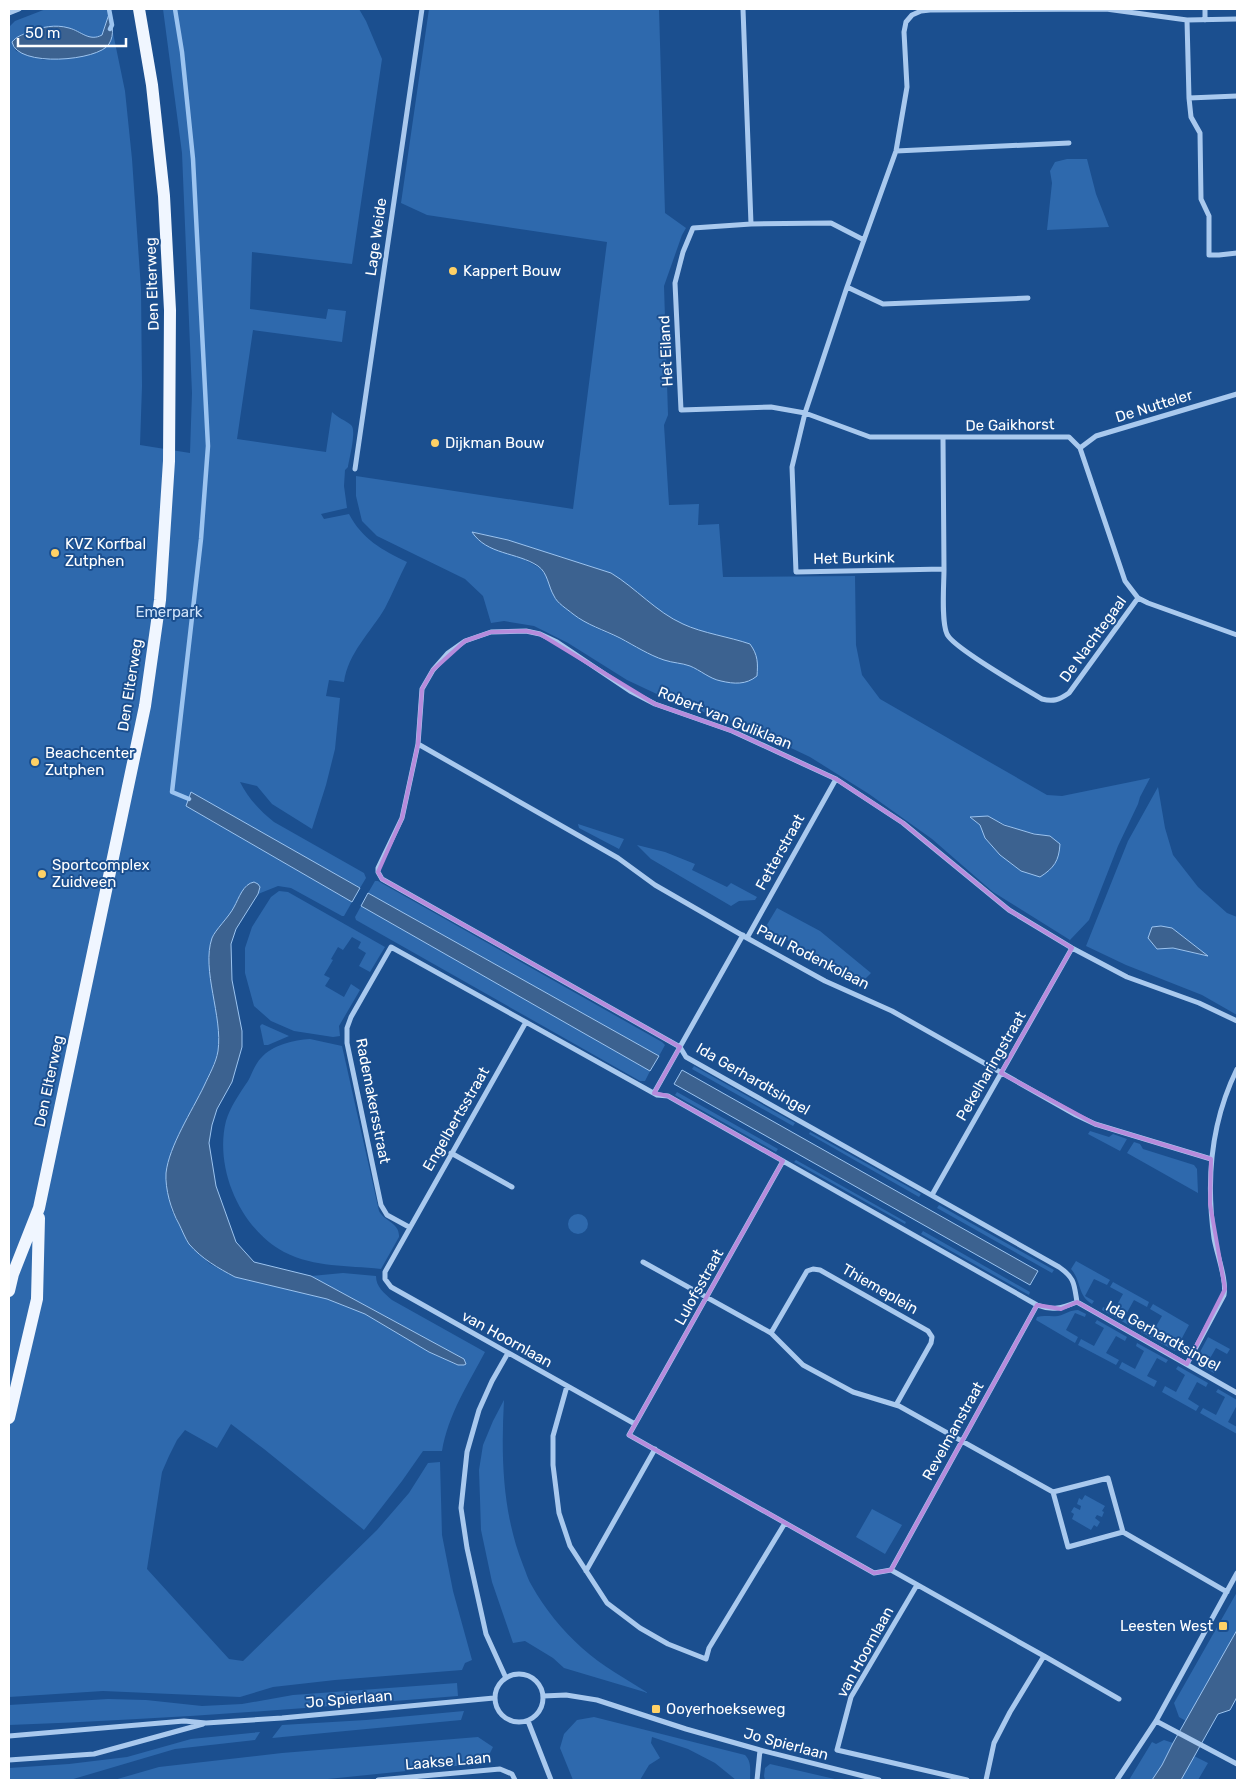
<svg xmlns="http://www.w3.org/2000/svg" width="1246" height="1789" font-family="Rubik,sans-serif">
  <rect width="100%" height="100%" fill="#1b4f8f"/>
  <path fill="#2e69ad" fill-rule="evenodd" d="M46,9h62l1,5 -7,21c-13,6 -18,-2 -29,-6 -21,-5 -46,-2 -60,13l3,9 28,9 66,-17 3,-10 12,58 7,68 9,130 1,97 -2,59 50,8 2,-60 -10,-240 -19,-144h196l7,12 16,38 -30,205 -100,-12 -2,57 76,10 2,-10 18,2 -4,31 -89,-12 -16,109 89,13 6,-40c6,6 13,8 19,13 6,4 -2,35 -3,42l-3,3 -1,16 3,22 -26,6 3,5 25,-5c13,25 33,36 58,48 -8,15 -14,31 -22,46 -14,24 -37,45 -41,74l-15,-2 -3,16 14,2 -5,51 -9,36 -14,44 -40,-25 -15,-18 -17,-4c8,16 20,29 34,40l90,51 2,5 -6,10 -163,-92 -9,11 164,95 -8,14h-2l-51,-28 -13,-2 -20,8 2,-7 -2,-3 -4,-2 -7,3 -20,35 -14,15 -2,8 -2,11 3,34 6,33v31l-9,25 -34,67 -9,29 5,36 17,34 22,21 25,13 92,22 38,15 64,38 28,13 7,-6 -153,-83 32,-3 33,3c0,11 8,17 16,24l93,52c-17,32 -37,63 -43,99h-19l-21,30 -38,49 -100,-81 -33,-25 -14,24 -32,-18 -8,10 -8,16 -7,16 -15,97 82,90 14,2 134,-131 32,-37 19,-30 12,-1 2,73 11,56 19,69 -7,3 -3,7 -127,10 -62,7 -33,10 -137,-6 -94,6v-1670l6,-6z
    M429,9h230l6,204 21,15 -4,7 -18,51 4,129 -4,10 5,80 30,-1 -1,21 21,-1 4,53 132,-1 1,69 6,30 18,24 167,96 15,1 88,-18 -10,19 -2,7 -20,42 -29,74 -19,20 -77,-48 -61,-53 -63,-45 -59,-37 -72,-34 -60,-19 -51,-24 -59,-37 -34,-17 -30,-5 -13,2 -8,-27 -18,-17 -88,-43 -15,-15 -6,-25v-20l217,33 34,-267 -180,-27 -26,-12zM473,532l35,8 103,33c25,15 45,39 72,51 19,9 47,13 67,20l-31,37 -29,-15 -26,-6 -21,-9 -24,-13 -23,-10 -22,-13 -20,-18 -7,-20 -7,-9zM988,816c19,11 39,17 62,20l-29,35c-17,-14 -33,-24 -41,-46z
    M1067,159h20l9,35 13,33 -62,3 5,-47 -2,-12 5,-9z
    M1158,787l7,41 8,27 25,32 29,26 10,4v98l-35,-20 -76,-30 -40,-19 42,-105zM1172,928l35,28 -34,-8 -16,1z
    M578,824l46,15 -5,10 -40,-21z
    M637,845l28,7 30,12 -3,6 35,17 4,-4 26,14 -2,3 -16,1 -8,5 -80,-47z
    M375,881h3l284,161 3,3 -6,11 -291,-163z
    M279,891l9,1 97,55 -15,25 -11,-6 7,-13 -8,-5 3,-6 -9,-5 -9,13 -5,-3 -7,12 2,1 -9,15 6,3 -5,8 19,11 7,-13 9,6 -21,36 1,10 -7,1 -39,-6 -23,-10 -17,-15 -9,-33v-25l7,-21 19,-30z
    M361,906l289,165 -5,10h-5l-284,-161 -1,-3z
    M777,908l43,23 51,42 -6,6 -20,-8 -80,-43z
    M262,1024l27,12 -21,9h-4l-4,-19z
    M310,1039l32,7 37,165c6,11 21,12 20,26l-18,32c-35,-4 -65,-1 -97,-17 -43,-23 -70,-83 -58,-131 4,-14 14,-28 22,-40 4,-7 7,-17 13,-23 11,-13 33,-18 49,-19z
    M694,1066l101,57 -2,3 -101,-57z
    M677,1092l101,57 -2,3 -101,-57z
    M1090,1131l19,6 4,-3 14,5 -7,12 -32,-17z
    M810,1132l111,62 -2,3 -110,-63z
    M1134,1142l6,2 3,5 51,16 3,4 1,24 -71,-40z
    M796,1160l110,62 -1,2 -111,-62z
    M939,1205l115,65 -2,3 -115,-65z
    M568 1224a10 10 0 1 1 20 0a10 10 0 1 1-20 0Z
    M923,1231l107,61 -1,3 -108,-61z
    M1076,1261l34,19 -3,5 -13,-6 -9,17 9,5 -2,3c-15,-9 -10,-22 -21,-35z
    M1113,1282l36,20 -2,5 -13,-7 -10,18 10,6 -2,3 -30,-17 1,-3 10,5 10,-18 -13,-7z
    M1153,1304l36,21 -14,26 -34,-19 2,-4 9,5 10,-17 -12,-7z
    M1078,1310l8,4 -1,3 -10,-4 -9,17 12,7 -3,6 -39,-23 1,-3c7,-2 14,0 21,-1 8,-2 12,-6 20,-6z
    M1097,1320l30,17 -2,4 -9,-5 -10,17 13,7 -3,5 -38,-20 3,-6 13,7 10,-18 -9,-5z
    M1208,1337l22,12 -3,5 -11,-6 -10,17 9,5 -1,3 -9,-5 -6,-7 1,-9z
    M1137,1343l31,17 -2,3 -9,-5 -10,18 10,5 -3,6 -35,-19 3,-6 13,7 9,-18 -8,-5z
    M1178,1366l30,17 -2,4 -9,-5 -9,17 11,7 -3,5 -34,-19 3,-6 11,6 9,-17 -9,-6z
    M1218,1389l19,11v5l-9,17 9,5v7l-37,-21 3,-5 13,7 9,-18 -9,-5z
    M504,1400c-3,55 -2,112 19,165 3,7 5,15 9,21 12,22 31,45 50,62 20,18 44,31 66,45l-84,-25 -11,-10 -28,-17 -12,2 -21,-61 -11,-52 -1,-31 -1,-29 4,-25 10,-24z
    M1085,1495l20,11 -3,5 2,1 -2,5 -5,-2 -2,3 5,4 -3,5 -3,-2 -3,5 -19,-11 2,-5 -3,-2 3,-5 6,3 1,-4 -4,-2 2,-6 3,2z
    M872,1509l30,16 -17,29 -29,-17z
    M1237,1592v38l-51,91 -7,-4 -5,-14z
    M457,1683l1,13c-150,12 -299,24 -449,29v-20l99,-6 38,1 56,6 40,-2 51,-9z
    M464,1711l-3,9 -189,18 10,-13 84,-5z
    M594,1717l151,38c7,7 5,16 5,25h-14l-21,-17 -27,-14 -36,-12 -1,6 9,15 -11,7 -9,15h-67l-13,-32 4,-14 13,-14z
    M260,1732l-5,8 -80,9 -105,31h-61v-12l60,-4 58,-7 64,-18z
    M478,1737l15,10 -8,16 -167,17h-204l45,-13 123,-14z
    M1164,1740l9,3 -11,22 -10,15h-23l23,-38 4,2z
    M1194,1756l14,7 -10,17h-17z
    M770,1764l69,16h-74l-1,-4 1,-8z"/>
  <path fill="#3c6290" stroke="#9cc4f0" d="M109,14c3,10 6,20 0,30 -10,17 -92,24 -97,-2 5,-6 10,-7 17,-10 13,-5 26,-8 40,-4 12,3 20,14 33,7z
    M472,532l36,8 103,33c25,15 45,39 72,51 19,9 47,13 67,20 8,11 8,19 7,32 -11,9 -23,8 -36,5 -11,-2 -21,-11 -31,-15 -8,-3 -17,-3 -26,-6 -15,-5 -29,-14 -44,-22 -16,-8 -33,-13 -47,-24 -6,-5 -16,-11 -19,-18 -6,-10 -6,-23 -16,-30 -21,-14 -51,-11 -66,-34z
    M191,792l169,96 -8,14 -166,-96z
    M988,816l16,9 30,9 16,2 10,8c-1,17 -6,24 -20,33l-19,-6 -21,-16 -15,-17 -5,-13 -10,-8z
    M254,882l4,2 2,3 -2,7 -22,35 -5,15 1,36 10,51v16l-10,35 -15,27 -5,16 -3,18 7,43 20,56 18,20 57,14 153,83 2,5 -2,1h-6l-29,-13 -64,-38 -38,-15 -92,-22c-17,-9 -33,-18 -46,-33 -4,-6 -7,-14 -10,-20 -8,-14 -14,-35 -13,-51 3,-27 26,-62 38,-87 5,-11 12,-23 14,-35 5,-35 -17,-81 -6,-113 3,-8 17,-21 22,-31 5,-9 9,-23 20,-25z
    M368,893l291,163 -9,15 -289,-165z
    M1161,926l11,2 36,28 -35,-8 -16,1 -9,-11 4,-11z
    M682,1070l356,201 -8,14 -356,-201z
    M1237,1630v67l-7,13 -12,4 -37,66h-29l10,-15 11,-22z"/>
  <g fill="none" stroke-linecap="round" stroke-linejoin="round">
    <path stroke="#9cc4f0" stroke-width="4.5" d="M109,9l3,16 -2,4
      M175,9l7,43 11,107 15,287 -7,93 -29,253 17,7"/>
    <path stroke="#a9c9ee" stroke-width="5" d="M743,9l8,215
      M1205,9v11
      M9,13l10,-4
      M1237,19l-50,1 -81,-11 -176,1 -9,1 -9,4 -6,7 -2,10 3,55 -11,64 -49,136 -42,126 65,24h199l11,11 45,133 13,17 10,5 89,32
      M1187,20l2,78 2,19 9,16 1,66 8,17v39h10l18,-2
      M1189,98l48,-2
      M896,151l173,-8
      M864,240l-33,-17 -80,1 -58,4 -10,24 -8,31 6,127 90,-3 34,6 -13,54 4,105 148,-3 -1,-131
      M847,287l36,17 145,-6
      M1080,448l16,-12 141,-42
      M355,469l67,-460
      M944,569c0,15 -3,52 3,65 5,13 78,55 95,65 11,3 17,1 27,-6l69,-95
      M418,744l200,114 37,27 92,53 78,43 67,30 184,104 19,9 116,35
      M747,938l89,-159
      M526,1022l-141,250v7l6,8 244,137
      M654,1093l89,-158
      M451,1153l61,34
      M783,1161l-154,274 245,138 17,-3 153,86 -34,56 -16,31 -8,37
      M932,1195l140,-247
      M409,1227l-22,-12 -6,-10 -34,-162v-15l4,-11 40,-70 266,148 11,1 369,209c15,6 25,3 40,-3 -3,-18 -2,-24 -18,-35l-373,-210 -6,-10 -298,-168 -4,-7v-4l24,-50 16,-74 4,-55 11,-19 15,-17 17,-12 26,-9 35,-1 14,3 17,8 73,49 25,13 77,27 104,48 67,44 106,87 63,38 55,29 72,26 38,18
      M643,1262l128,71
      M1077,1302l160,91
      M1187,1364l37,-69c3,-15 -7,-40 -10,-57 -8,-57 -3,-116 23,-169
      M567,1386l-14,50v29l6,48 11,33 37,57 33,25 28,16 38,15 3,-11 76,-125
      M896,1405l35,-62 1,-6 -4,-6 -108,-61 -7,-1 -6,2 -36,62 32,32 50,27 46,14 154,86 55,-14 15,54 -55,15 -15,-55
      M1123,1532l104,60
      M891,1570l146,-265
      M586,1571l69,-122
      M917,1585l-66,112 -14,53 130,30
      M1044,1656l75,43
      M495 1698a24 24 0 1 1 48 0a24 24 0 1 1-48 0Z
      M506,1678l-20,-44 -19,-86 -6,-40 6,-56 12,-42 13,-29 16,-28
      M543,1696l23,-1 31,5 89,29 74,21 119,30
      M528,1721l23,59
      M1156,1721l81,43
      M9,1736l175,-15 22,2 76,-5 212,-20
      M9,1760l85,-6 109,-30
      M378,1780l122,-11 12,5 3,6
      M757,1780l3,-30
      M1117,1780l39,-59 81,-148"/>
    <path stroke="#f0f6ff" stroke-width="12" d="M9,1291l4,-17 26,-66 106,-502 15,-106 9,-139 1,-151 -6,-114 -12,-111 -13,-76
      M9,1418l28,-119 2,-81"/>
  </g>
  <path fill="none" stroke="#b68bdc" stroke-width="4" stroke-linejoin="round" d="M526,631l14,3 115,70 77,27 104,48 67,44 106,87 63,38 -71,125 94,51 116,35 -1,45 15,85 -38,75 -110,-62 -16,7 -24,-4 -146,265 -17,3 -245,-138 154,-274 -115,-65 -14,-3 26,-46 -298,-168 -4,-7 24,-54 16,-74 4,-55 11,-19 32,-29 26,-9z"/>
  <g fill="#ffd166" stroke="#1b4f8f" stroke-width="2">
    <circle cx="453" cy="271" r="5"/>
    <circle cx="435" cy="443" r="5"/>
    <circle cx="55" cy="553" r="5"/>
    <circle cx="35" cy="762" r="5"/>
    <circle cx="42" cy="874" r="5"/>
    <rect x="1218" y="1621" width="10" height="10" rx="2.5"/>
    <rect x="651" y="1704" width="10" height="10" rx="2.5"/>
  </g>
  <g text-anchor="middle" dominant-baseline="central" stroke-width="4" stroke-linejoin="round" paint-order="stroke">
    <g font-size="15" fill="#fff" stroke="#1b4f8f">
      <text transform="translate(376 237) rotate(-82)">Lage Weide</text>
      <text transform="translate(152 284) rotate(-92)">Den Elterweg</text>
      <text transform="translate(666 351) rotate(-93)">Het Eiland</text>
      <text transform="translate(1154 406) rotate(-17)">De Nutteler</text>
      <text transform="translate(1010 425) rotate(-1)">De Gaikhorst</text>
      <text transform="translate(854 558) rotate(-1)">Het Burkink</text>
      <text transform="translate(1093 639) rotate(-54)">De Nachtegaal</text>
      <text transform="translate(130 685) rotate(-81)">Den Elterweg</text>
      <text transform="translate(725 718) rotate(22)">Robert van Guliklaan</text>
      <text transform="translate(780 852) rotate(-61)">Fetterstraat</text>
      <text transform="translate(813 957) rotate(27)">Paul Rodenkolaan</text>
      <text transform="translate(991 1066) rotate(-60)">Pekelharingstraat</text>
      <text transform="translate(753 1079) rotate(30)">Ida Gerhardtsingel</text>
      <text transform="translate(49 1081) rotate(-78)">Den Elterweg</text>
      <text transform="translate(373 1101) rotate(79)">Rademakersstraat</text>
      <text transform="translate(456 1119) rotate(-60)">Engelbertsstraat</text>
      <text transform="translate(699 1287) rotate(-61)">Lulofsstraat</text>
      <text transform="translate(880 1289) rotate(30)">Thiemeplein</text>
      <text transform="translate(1163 1336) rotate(29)">Ida Gerhardtsingel</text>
      <text transform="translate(507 1339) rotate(29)">van Hoornlaan</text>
      <text transform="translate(953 1431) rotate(-61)">Revelmanstraat</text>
      <text transform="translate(865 1652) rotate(-61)">van Hoornlaan</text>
      <text transform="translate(349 1699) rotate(-5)">Jo Spierlaan</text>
      <text transform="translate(786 1744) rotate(15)">Jo Spierlaan</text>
      <text transform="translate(448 1761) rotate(-5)">Laakse Laan</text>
    </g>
    <g font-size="15" fill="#fff" stroke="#1b4f8f" text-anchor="start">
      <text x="463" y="271">Kappert Bouw</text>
      <text x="445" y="443">Dijkman Bouw</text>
      <text x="65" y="544">KVZ Korfbal<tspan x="65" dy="17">Zutphen</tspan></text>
      <text x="45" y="753">Beachcenter<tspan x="45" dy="17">Zutphen</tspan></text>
      <text x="52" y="865">Sportcomplex<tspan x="52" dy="17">Zuidveen</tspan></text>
      <text x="1213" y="1626" text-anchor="end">Leesten West</text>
      <text x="666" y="1709">Ooyerhoekseweg</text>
    </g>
    <g font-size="15" fill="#cfe3fa" stroke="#1b4f8f">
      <text x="169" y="612">Emerpark</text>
    </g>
  </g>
  <rect width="1246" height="1789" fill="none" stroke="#ffffff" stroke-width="20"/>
  <path d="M18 38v8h108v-8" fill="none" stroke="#ffffff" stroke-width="2.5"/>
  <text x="25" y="38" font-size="15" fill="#ffffff" stroke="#1b4f8f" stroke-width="4" paint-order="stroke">50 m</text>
</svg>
